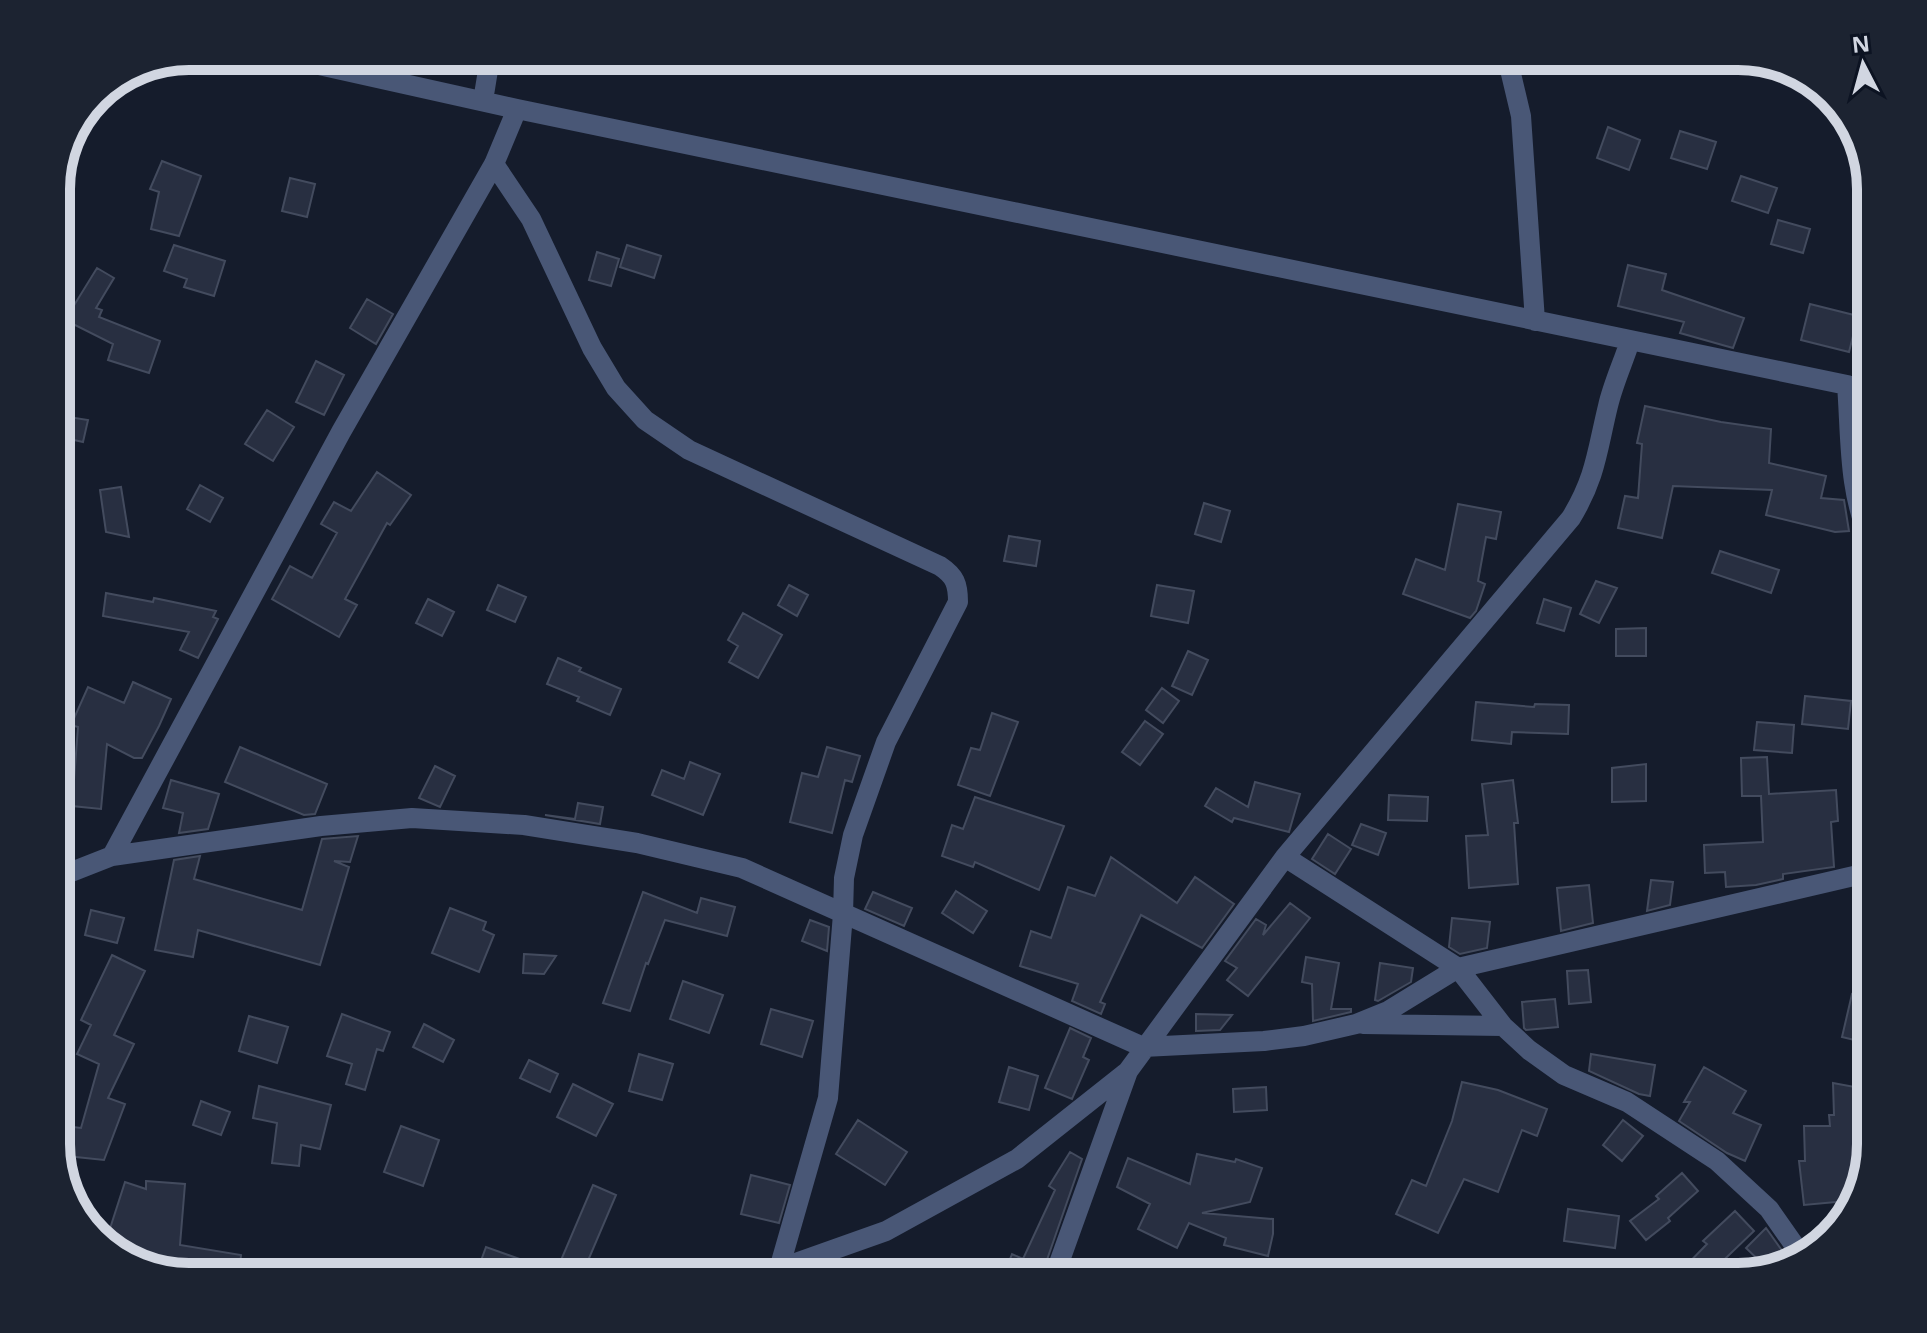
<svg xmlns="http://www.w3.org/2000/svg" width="1927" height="1333" font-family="'Open Sans',sans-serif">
  <rect width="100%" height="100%" fill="#151c2c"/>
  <path fill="#282f41" stroke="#434b5e" stroke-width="2" d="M1608,127l32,13 -11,30 -32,-12z
    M1680,131l36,11 -9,27 -36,-11z
    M162,161l39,15 -22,60 -28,-7 8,-37 -9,-3z
    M1741,176l36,12 -9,25 -36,-12z
    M290,178l25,6 -8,33 -25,-6z
    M1778,220l32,9 -7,24 -32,-9z
    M174,245l51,16 -11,35 -30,-9 3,-8 -23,-8z
    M627,245l34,11 -7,22 -34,-11z
    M597,252l22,7 -8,27 -22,-6z
    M1628,265l38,9 -4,16 82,28 -11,30 -53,-15 4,-11 -66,-16z
    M97,268l17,10 -18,30 6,2 -3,7 61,24 -11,32 -41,-13 5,-16 -50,-25 6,-14 4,2z
    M367,299l26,15 -17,30 -26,-16z
    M1810,304l48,12 -9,36 -48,-12z
    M316,361l28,14 -20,40 -28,-13z
    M1645,406l76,16 50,7 -2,34 57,13 -5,22 23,2 5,31 -14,1 -69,-17 6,-25 -99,-4 -11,52 -44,-10 7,-32 13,2 4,-54 -5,-1z
    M267,410l27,17 -21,34 -28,-17z
    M56,415l32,5 -5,22 -27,-6z
    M377,472l34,23 -21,30 -3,-2 -42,76 12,6 -18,32 -67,-38 18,-33 22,12 25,-45 -16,-9 13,-22 17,9z
    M200,485l23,13 -13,24 -23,-13z
    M121,487l8,50 -23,-5 -6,-42z
    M1204,503l26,8 -9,31 -26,-8z
    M1458,504l43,8 -5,27 -10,-2 -8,44 7,3 -9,27 -6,7 -67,-24 13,-35 29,11z
    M1009,536l31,5 -4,25 -32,-5z
    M1720,551l59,19 -8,23 -59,-20z
    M1596,581l21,7 -18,35 -19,-9z
    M498,585l28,12 -11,25 -28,-12z
    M789,585l19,10 -11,21 -19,-11z
    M1157,585l37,6 -6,32 -37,-7z
    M106,593l47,9 1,-4 62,13 -3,6 5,2 -20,39 -18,-8 9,-18 -86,-16z
    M428,599l26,13 -12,24 -26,-13z
    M1544,599l27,9 -7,23 -27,-8z
    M743,613l39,22 -24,43 -29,-16 9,-16 -10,-6z
    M1646,628v28h-30v-27z
    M1188,651l20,9 -16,35 -20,-9z
    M558,658l23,10 -2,3 42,18 -11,26 -33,-14 2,-4 -32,-13z
    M133,682l38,17 -12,27 -17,32h-8l-27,-14 -6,65 -29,-3 6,-79 -7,-2 17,-38 36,16z
    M1162,688l17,13 -16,22 -17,-13z
    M1805,696l46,5 -3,28 -46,-5z
    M1476,702l58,5 1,-3 34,1 -1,29 -56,-2 -1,12 -39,-4z
    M992,713l26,9 -28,74 -32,-11 13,-37 9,2z
    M1145,721l18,13 -23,31 -18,-13z
    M1757,722l37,3 -2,28 -38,-3z
    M240,747l87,37 -12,30 -11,1 -79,-33z
    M827,747l33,9 -8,26 -7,-2 -13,53 -42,-11 12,-49 16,4z
    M1767,757l2,37 67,-4 2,31 -7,1 3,45 -51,7v5l-27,6 -30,2 -1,-15 -20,1 -1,-28 59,-3 -2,-46h-19l-1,-38z
    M690,762l30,12 -17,41 -51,-20 10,-25 22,9z
    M1646,764v37l-34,1v-34z
    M435,766l20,10 -15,31 -21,-9z
    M171,780l48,14 -11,35 -29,4 4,-20 -20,-5z
    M1513,780l5,43h-4l4,61 -49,4 -3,-52 22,-1 -6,-51z
    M1255,782l45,12 -11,38 -55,-14 -2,4 -27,-16 11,-18 32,19z
    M1389,795l39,2 -1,24 -39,-1z
    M975,797l89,29 -25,64 -64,-28 -2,5 -31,-11 10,-31 11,4z
    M578,803l25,4 -3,17 -55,-9 30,4z
    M1361,824l25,9 -8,22 -26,-10z
    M1328,834l23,15 -16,25 -23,-15z
    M358,836l-8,26 -16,-1 15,6 -29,98 -122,-35 -5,27 -38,-7 19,-90 26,-4 -6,23 108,31 20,-71z
    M1111,857l66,46 18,-26 39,27 -32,44 -61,-33 -41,87 5,2 -4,10 -29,-13 6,-17 -58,-18 11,-35 20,7 17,-51 27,9z
    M1651,880l22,2 -3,23 -23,6z
    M1589,885l4,38 -32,8 -4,-43z
    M956,891l31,20 -14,22 -31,-20z
    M643,892l54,21 4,-15 34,9 -8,29 -62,-16 -17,44 -2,-1 -16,48 -27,-8z
    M873,892l39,16 -8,18 -39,-17z
    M1290,903l20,15 -62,78 -21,-16 10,-12 -12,-7 31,-42 10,6 -3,10z
    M450,908l36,14 -3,8 11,5 -15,37 -47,-19z
    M91,910l33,8 -7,25 -32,-8z
    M1452,918l38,4 -3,26 -27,6 -11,-7z
    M810,920l19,7 -2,24 -25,-10z
    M524,954l32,2 -12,18 -21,-1z
    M112,955l33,16 -31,64 20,9 -26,54 17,6 -21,56 -47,-5 -1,-30 25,3 18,-64 -22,-10 14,-29 -10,-5z
    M1306,957l33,6 -8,46h20v3l-38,9 -1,-37 -10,-2z
    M1380,963l33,5 -2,14 -33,19 -3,-1z
    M1588,970l3,32 -22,2 -2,-33z
    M683,981l40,14 -14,38 -39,-14z
    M1852,994l19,5v45l-29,-7z
    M1555,999l3,28 -32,3 -2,-2 -2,-26z
    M771,1009l42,12 -11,36 -41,-13z
    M342,1014l48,18 -7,19 -6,-2 -12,41 -19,-6 6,-20 -25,-8z
    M1196,1014l36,1 -12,15 -24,1z
    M249,1016l39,11 -11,36 -38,-12z
    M424,1024l30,16 -11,22 -30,-15z
    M1070,1028l21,10 -8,19 6,3 -17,39 -27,-11z
    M639,1054l34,10 -11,36 -33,-9z
    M1591,1054l64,11 -5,31 -11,-2 -50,-23z
    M529,1060l29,14 -8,18 -30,-14z
    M1009,1067l29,9 -9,34 -30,-8z
    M1704,1067l42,24 -13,22 28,12 -16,36 -18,-8 -48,-32 11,-19h-6z
    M1462,1082l36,8 49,19 -10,27 -15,-6 -24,62 -34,-13 -26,54 -42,-19 16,-34 14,6 26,-65z
    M1833,1083l38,7v54l-19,61 -16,-3 -32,3 -5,-44h6l-1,-35h26l-1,-11h5z
    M573,1084l40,20 -17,32 -39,-19z
    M259,1086l72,19 -11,44 -19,-4 -2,21 -27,-3 5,-40 -24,-5z
    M1266,1087l1,23 -33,2 -1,-23z
    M201,1101l29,11 -9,23 -28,-10z
    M858,1120l49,32 -22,33 -49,-31z
    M1623,1120l20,16 -21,25 -19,-16z
    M401,1126l38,14 -16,46 -39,-14z
    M1070,1152l12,7 -41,118h-38l9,-23 11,5 32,-69 -6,-4z
    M1197,1154l38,8 1,-3 26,9 -12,34 -48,11 71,6v15l-5,22 -44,-11 2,-7 -37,-15 -12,25 -39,-19 12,-25 -33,-17 11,-29 62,26z
    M1682,1173l16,18 -30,27 2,3 -24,19 -16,-19 29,-22 -3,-3z
    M751,1175l39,10 -11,38 -38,-9z
    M146,1181l39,3 -5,61 61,10 -2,22h-50l-75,-24 -9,-9 20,-62 21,7z
    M593,1185l23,10 -35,82h-106l11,-30 70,25z
    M1568,1209l51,7 -4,32 -51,-7z
    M1735,1211l19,20 -48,46h-31l32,-33 -4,-3z
    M1766,1228l22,31 -6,6 -14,4 -22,-21z"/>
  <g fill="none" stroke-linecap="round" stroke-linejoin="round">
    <path stroke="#495776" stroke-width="20" d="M1507,57l14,59 14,205
      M319,65l198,44 1354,281
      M483,101l6,-37
      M494,164l37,55 61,129 24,40 29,32 44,30 251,116c15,10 18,18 18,36l-72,140 -33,93 -9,43 -1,36 -15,184 -49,171
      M1847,385c4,50 1,109 24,155
      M112,856l229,-424 153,-268 23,-55
      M1285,857l173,111 45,58 26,24 35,25 63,27 90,59 52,48 35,50
      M56,878l56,-22 209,-30 91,-8 112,7 113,18 105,25 401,179 121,-6 40,-5 52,-12 32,-13 70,-43 413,-96
      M1363,1024l140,2
      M776,1275l3,-6 107,-38 131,-72 111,-88 157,-214 286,-339c25,-41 26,-67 37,-112 5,-22 15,-43 22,-65
      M1054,1277l74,-206"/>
  </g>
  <path d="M0 0H1927V1333H0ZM189 70H1738A119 119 0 0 1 1857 189V1144A119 119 0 0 1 1738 1263H189A119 119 0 0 1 70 1144V189A119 119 0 0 1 189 70Z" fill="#1c2331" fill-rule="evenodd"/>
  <path fill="none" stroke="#d1d6e1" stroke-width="10" d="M189 70H1738A119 119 0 0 1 1857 189V1144A119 119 0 0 1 1738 1263H189A119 119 0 0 1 70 1144V189A119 119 0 0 1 189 70Z"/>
  <g transform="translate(1863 64) rotate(354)" stroke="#0c1322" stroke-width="6" paint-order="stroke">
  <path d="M0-6L14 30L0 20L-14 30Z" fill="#d1d6e1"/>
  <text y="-12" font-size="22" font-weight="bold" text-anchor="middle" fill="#d1d6e1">N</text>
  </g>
</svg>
